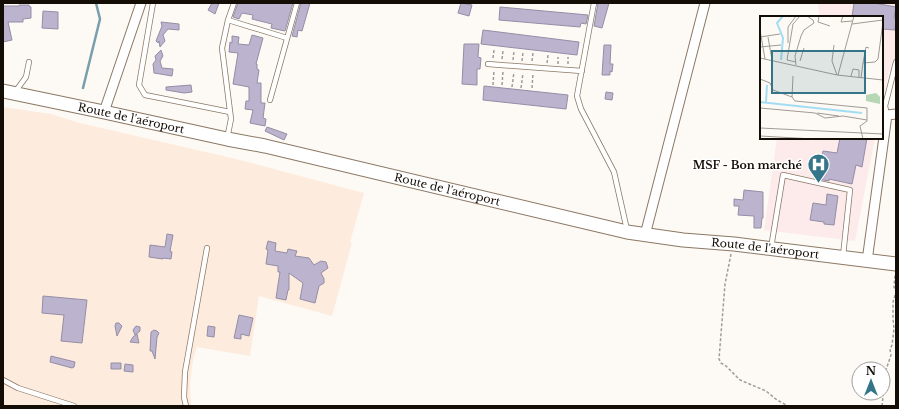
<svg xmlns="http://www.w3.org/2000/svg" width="899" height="409" font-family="'Libre Baskerville',serif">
  <rect width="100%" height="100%" fill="#fdf9f4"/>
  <path fill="#fdecdd" d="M3,107l48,7 29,9 156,36 128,34 -14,49 2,1 -20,73 -73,-20 -9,60 -53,-9 -4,13 -3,23 1,23h-188z"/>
  <path fill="#fcebea" d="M818,3h78v71l-7,-3 -7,34v-88h-63z
    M777,138h28l8,3v-3h62l-20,103 -91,-11z"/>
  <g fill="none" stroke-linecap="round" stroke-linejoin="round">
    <path stroke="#779fac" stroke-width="2.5" d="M83,88l17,-69 -4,-16"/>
  </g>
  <path fill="#bcb4ce" stroke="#948da5" d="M212,3h7l-4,11 -7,-4z
    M238,3h55l-8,28 -14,-3 1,-4 -20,-5 1,-4 -11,-2 -3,6 -6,-2z
    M301,3h9l-8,28 -4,-1 -1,7 -5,-1z
    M461,3l11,2 -3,11 -11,-3z
    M598,3h11l-7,25 -8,-2z
    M854,3h20l22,4 -2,11h2l-1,12 -13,-1v-12h-30z
    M19,5h10v1l2,1v11l-8,1v3h-15l4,18 -9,2v-36h16z
    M500,7l88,8 -2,9 -5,-1 -1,4 -81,-7z
    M43,11l15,1v17l-16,-1z
    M161,22l18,2v6l-11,-1 -5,6 2,6 -5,6 -1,-6 -1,2 -2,-2 6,-15z
    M483,30l96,12 -2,13 -96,-11z
    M252,35l11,3 -7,26h1v5l2,1 -2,13h4v20h4l-2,15 3,1 -1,7 -15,-3 3,-13 -8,-1 1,-8h3v-14l-16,-3 5,-31 -9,-1 1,-10 2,1v-7l7,1 -1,7 11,1z
    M464,44h15l-1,13 3,1 -1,11h-3v16l-15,-1z
    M604,45h7l-1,19h3l-1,8 -2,-1v4h-8z
    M161,50l2,6 -3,5 2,7 11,1 -1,7 -18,-3 -1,-9 3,-4 -1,-4z
    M191,85l1,7 -8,1 -18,-3v-3z
    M484,86l84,9 -2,14 -83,-9z
    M606,92l7,1 -1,7 -7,-1z
    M267,127l20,7 -3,6 -19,-9z
    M840,138h27l-5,29 -6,-2 -4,19 -23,-5v2l-11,-2 5,-28 14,2z
    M744,190l19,2v26h-1l-1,10h-7v-12l-16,-1 1,-9h-5v-7l9,1z
    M827,194l11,2 -4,29 -10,-1v-2l-14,-2 3,-17 13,2z
    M167,234l6,1 -3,16 2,1 -1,7 -8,-1v1l-14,-2 1,-12 15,2z
    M268,241l8,2 -1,8 12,2 1,-4 9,2 -2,5 14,2 5,7 7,-4 5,1 2,6 -7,5 3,6v4l-5,3 -4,17 -15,-4 3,-16 -14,-10v17h-1l-2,10 -10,-2 4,-26h-2v-6l-12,-2 2,-14 -2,-1z
    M43,296l44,4 -5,43 -21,-2 3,-26 -22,-2z
    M239,315l14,3 -4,18 -8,-2v5l-7,-1z
    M116,323h3l3,3 -5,10 -2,-10z
    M136,326l4,1v4l-5,4 -2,-5z
    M208,326l7,1 -1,10 -7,-1z
    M154,330l3,1 2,2 -2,4 -2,22 -3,-8h-2l1,-19z
    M137,334l2,9 -9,-1 3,-5z
    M51,356l24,6 -1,5 -2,1 -22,-6z
    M111,363h10v6h-10z
    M125,364l8,1v7l-9,-1z"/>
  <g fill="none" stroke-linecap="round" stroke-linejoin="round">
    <defs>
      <path id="lane" d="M153,3l-14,82 6,10 85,17
        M594,3l-17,93 4,13 33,63 13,58
        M228,20l59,18
        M488,64l94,7
        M15,92l11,-15 3,-15
        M270,100l27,-97
        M887,115l-2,-9 11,-44
        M227,139l4,-20 -9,-71 6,-28 6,-17
        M771,248l12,-73 67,15 -7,66
        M3,380l15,8 56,18
        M186,406l-2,-9 1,-25 22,-124"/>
      <path id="street" d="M104,112l37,-109
        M645,235l60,-232
        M867,261l20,-146 9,-1"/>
      <g id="secondary">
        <path id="s1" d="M3,91l101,21 123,27 38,7 362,86 56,8 51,4 162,20"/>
      </g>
    </defs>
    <use href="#lane" stroke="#8b7865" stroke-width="6"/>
    <use href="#street" stroke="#8b7865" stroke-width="11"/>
    <use href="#secondary" stroke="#8b7865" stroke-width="15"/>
    <path stroke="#a09b95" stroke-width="1.5" stroke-dasharray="3 2" stroke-linecap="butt" d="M493,58l1,-8
      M502,59l1,-8
      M513,60l1,-9
      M522,61l1,-9
      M532,61l1,-8
      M547,63l1,-8
      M558,64v-7
      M568,64v-7
      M493,85l1,-15
      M502,85l1,-14
      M512,87l2,-15
      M521,88l2,-15
      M532,88l1,-15
      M731,254l-6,30 -6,75 2,4 5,3 14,14 26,11 11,9 11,6
      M882,406l4,-36 5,-15 -1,-6 2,-4 2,-16 -1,-10v-17l3,-10 -2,-5 1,-12"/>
    <use href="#lane" stroke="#fff" stroke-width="4.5"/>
    <use href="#street" stroke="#fff" stroke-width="9"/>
    <use href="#secondary" stroke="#fff" stroke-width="13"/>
  </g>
  <defs>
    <symbol id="hospital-pin" viewBox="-11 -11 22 30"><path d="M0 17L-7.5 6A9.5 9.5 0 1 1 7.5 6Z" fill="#357589" stroke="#fff"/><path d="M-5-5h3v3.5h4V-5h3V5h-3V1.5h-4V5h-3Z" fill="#fff"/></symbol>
  </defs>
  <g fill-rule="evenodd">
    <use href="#hospital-pin" x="806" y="152" width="25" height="34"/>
  </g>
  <g text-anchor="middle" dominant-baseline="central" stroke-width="3" stroke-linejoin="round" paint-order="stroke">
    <g font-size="11" fill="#140d06" stroke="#fff">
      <text stroke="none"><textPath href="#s1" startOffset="131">Route de l'aéroport</textPath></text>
      <text stroke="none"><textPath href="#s1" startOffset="455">Route de l'aéroport</textPath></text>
      <text stroke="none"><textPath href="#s1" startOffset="779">Route de l'aéroport</textPath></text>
    </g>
    <g font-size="11" font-weight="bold" fill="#140d06" stroke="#fff" text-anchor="end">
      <text x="802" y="165">MSF - Bon marché</text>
    </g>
  </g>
  <g transform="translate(760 16)">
    <rect width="123" height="123" fill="#fdf9f4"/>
    <path d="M116,77l4,4v7l-14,-3v-6z" fill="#b6d7b5"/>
    <path fill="none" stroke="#a2ddf3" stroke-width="2" d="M21,44l2,-22 -6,-15 6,-7M0,86l102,11M6,86l1,-17"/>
    <path fill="none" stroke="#a09b95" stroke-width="1" d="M59,0l-1,6 12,4M83,0l-2,6 11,-1M92,8l31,-4M0,14l5,29M0,21l20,-3M8,21l4,23M28,27v-16l8,-11M74,29l-2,16 5,14M0,31l21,-2M0,42l77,17 46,5M40,45l4,-13M36,46l-9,-2 6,-36 7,-8M103,47l3,-16 3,1M36,49l-1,-9 6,-20 3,-6 10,-7 -1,-3 -6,-4M78,59l16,-59M91,60l2,-7 6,1v7M101,62l2,-15 12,-1 3,-3 5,-37M0,63l10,4 3,7 19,7 3,4 72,7v13l-7,5 3,13M32,81l1,-21M0,92l55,5 10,5 18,-2 24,4M57,97l22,3M0,112l123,6M0,120l53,3"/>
    <path fill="#357589" fill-opacity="0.15" stroke="#357589" stroke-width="2" d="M12,35h93v42h-93z"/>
    <rect width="123" height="123" fill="none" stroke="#140d06" stroke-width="2"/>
  </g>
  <rect width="899" height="409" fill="none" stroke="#140d06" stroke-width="8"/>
  <g transform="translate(871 381)"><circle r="19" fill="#ffffff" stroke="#a19e9b"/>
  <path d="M0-3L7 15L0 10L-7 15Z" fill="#357589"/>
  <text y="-6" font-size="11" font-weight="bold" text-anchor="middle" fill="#140d06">N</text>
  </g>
</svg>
